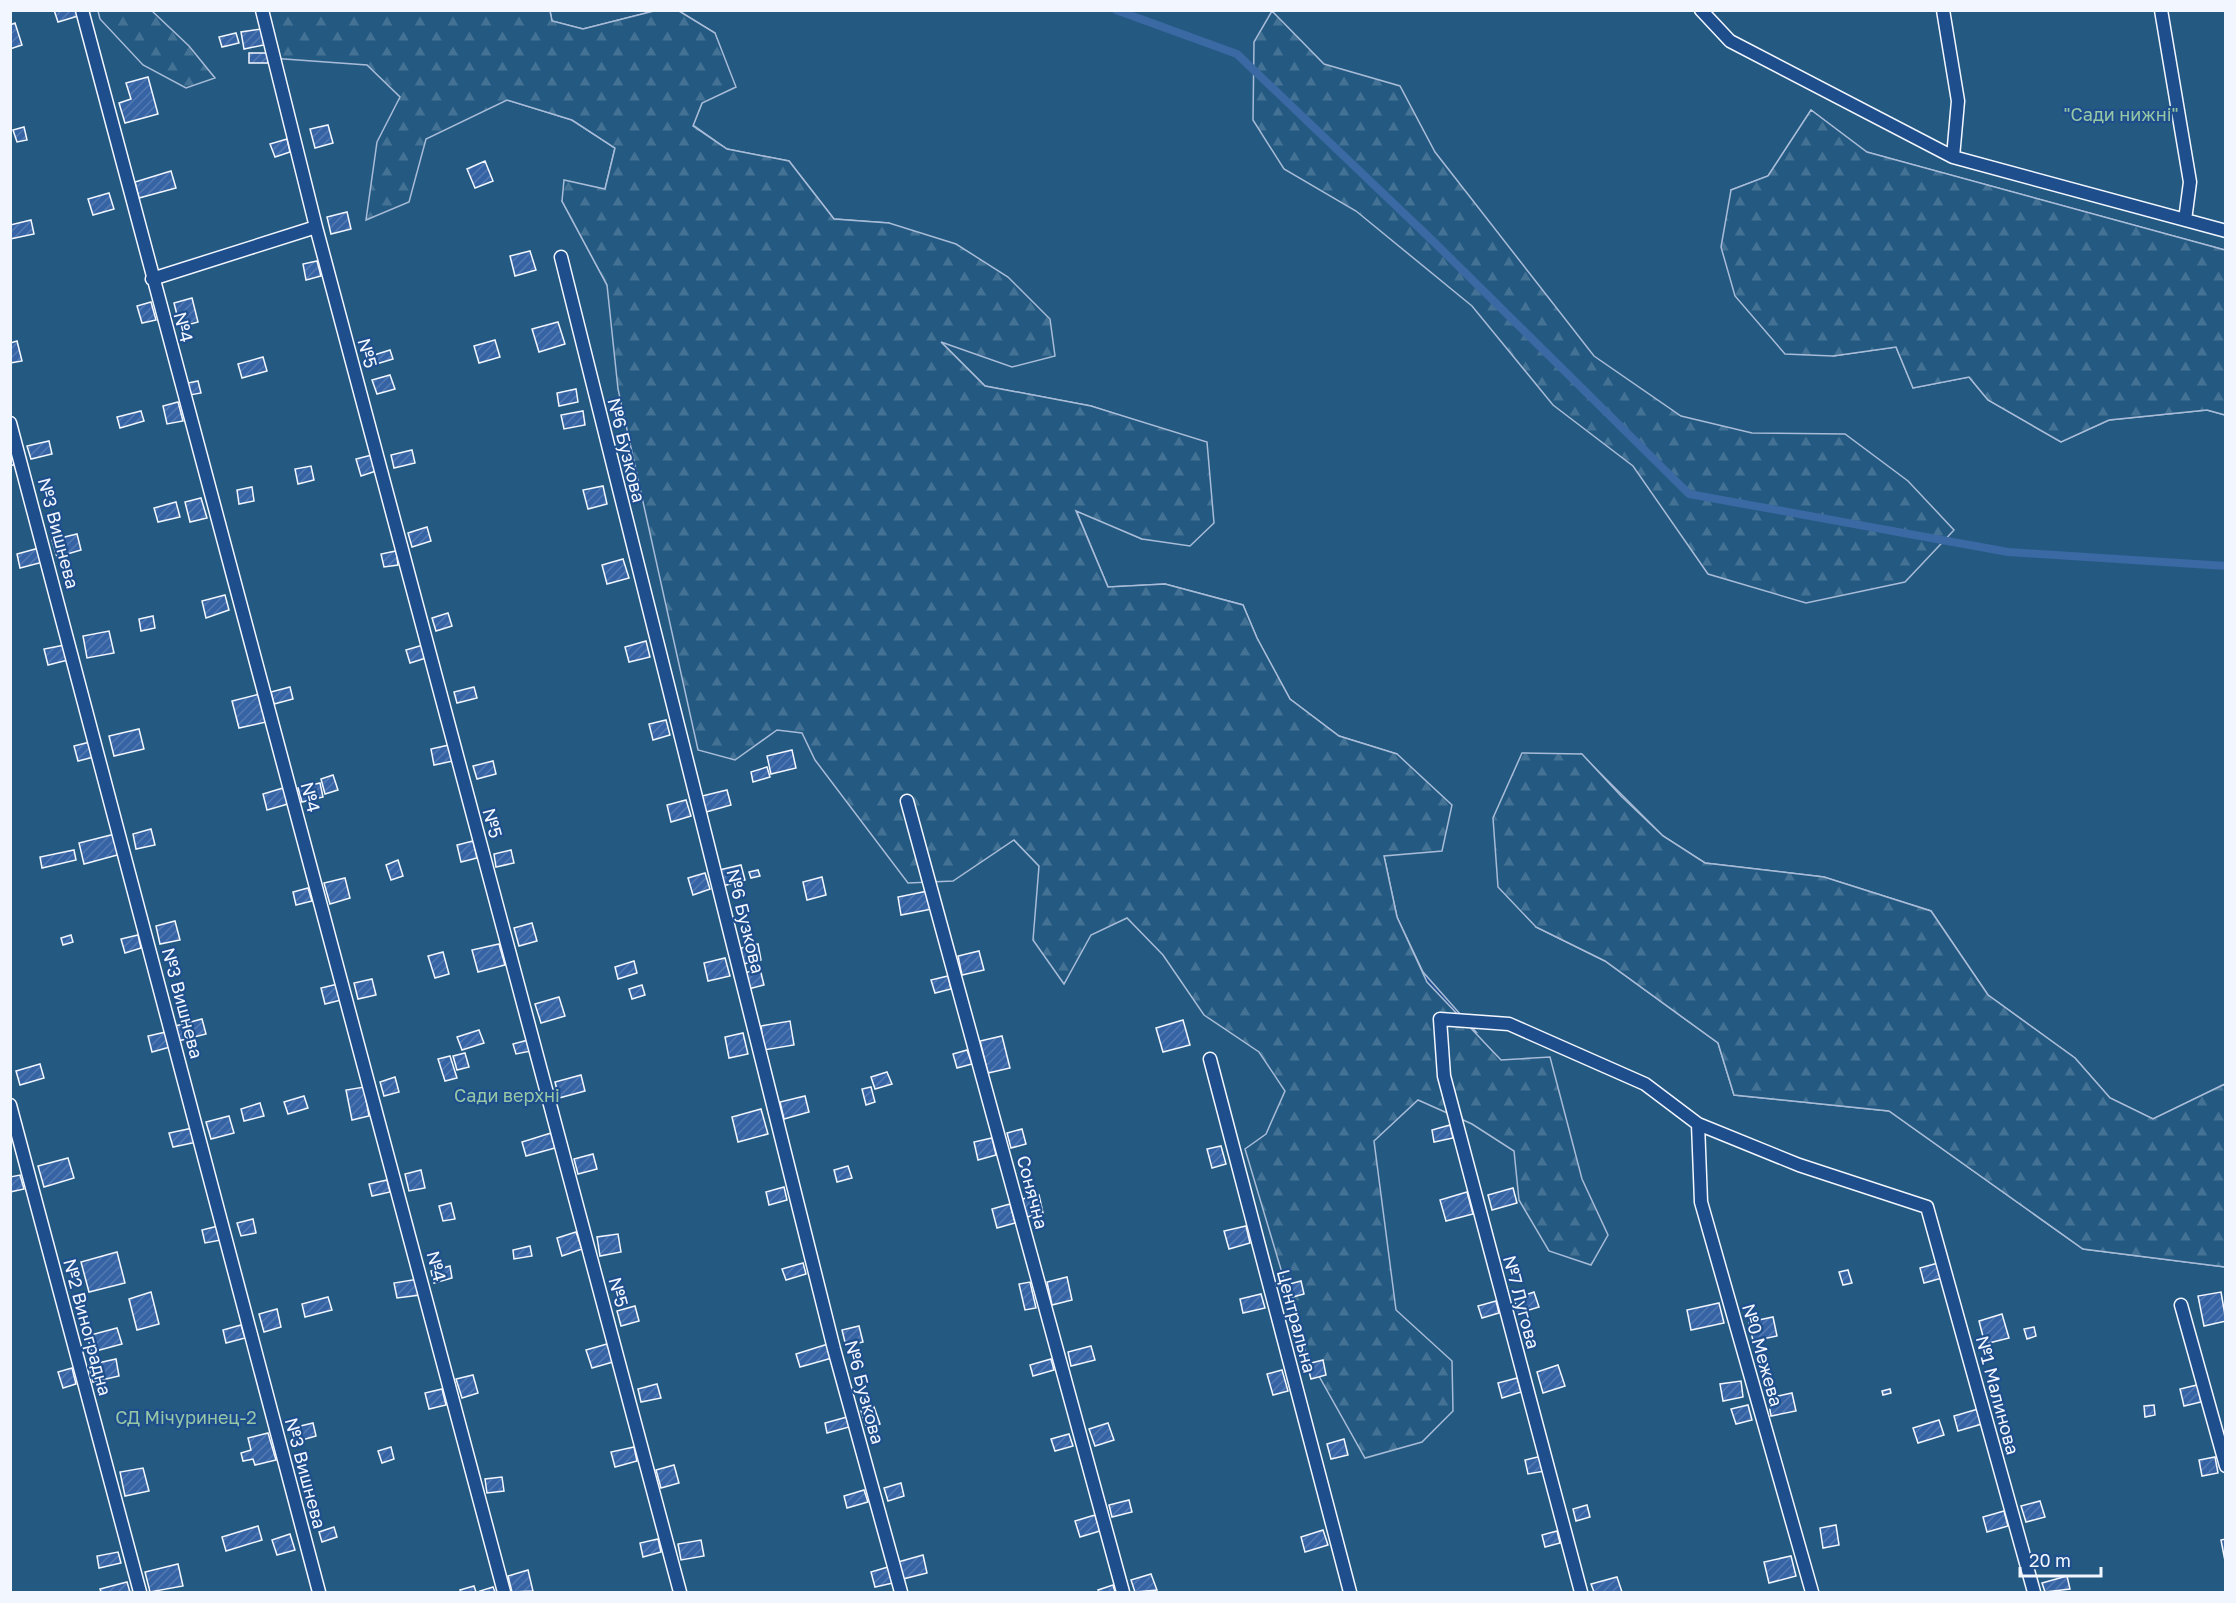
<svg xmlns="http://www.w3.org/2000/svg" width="2236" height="1603" font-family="'Golos Text',sans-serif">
  <defs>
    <pattern id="forest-firs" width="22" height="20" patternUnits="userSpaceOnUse" patternTransform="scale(1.5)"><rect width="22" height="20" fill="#245a82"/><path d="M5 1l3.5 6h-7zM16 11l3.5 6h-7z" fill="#447295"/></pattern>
    <pattern id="building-hatch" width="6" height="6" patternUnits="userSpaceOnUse" patternTransform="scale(1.5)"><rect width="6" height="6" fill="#3563a3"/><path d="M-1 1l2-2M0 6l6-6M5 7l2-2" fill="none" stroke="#537ab1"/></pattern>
  </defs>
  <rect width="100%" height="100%" fill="#1f4e8c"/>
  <path fill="#245a82" stroke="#a8bbd7" stroke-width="1.5" d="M11,11h471l25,89 65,20 43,28 -10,41 -43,12 45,84 407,555 25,26 88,51 349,115 -53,-60 -26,-55 -13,-61 13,-102 -58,-18 -49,-37 -33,-61 -14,-33 -78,-21 -57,3 -32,-77 66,29 1,-116 -52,-17 -106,-20 -45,-45 -51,-118 -55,-4 -45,-58 -62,-12 -34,-24 9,-22 13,-70 -36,-22h1546v239l-359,-98 -55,-42 -43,66 -37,14 102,166 63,-9 17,41 56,-11 19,23 73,42 48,-22 98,-10 18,5v669l-72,35 -43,-21 -35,-40 -87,-63 -57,-84 -107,-34 -119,-14 -42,-27 -82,-82 -45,173 69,34 113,82 16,52 155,16 194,138 142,18v325h-2214z
    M550,11h104l-71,18 -31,-8z"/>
  <path fill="url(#forest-firs)" stroke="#a8bbd7" stroke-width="1.5" d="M98,11h54l37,35 26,32 -29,10 -43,-23 -43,-46z
    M265,11h285l2,10 31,8 71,-18h25l36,22 21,54 -34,16 -9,23 34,23 62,12 45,58 55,4 67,21 52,33 42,42 5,37 -43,11 -71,-25 44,44 106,20 116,36 7,81 -24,23 -48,-7 -66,-28 32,76 57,-3 78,21 14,33 33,61 49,37 58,18 55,51 -10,46 -58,5 13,61 30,65 74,78 49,-3 32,122 26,56 -17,30 -42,-14 -30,-51 -5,-49 -42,-27 -54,-24 -44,41 22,169 56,51 1,50 -31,31 -57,16 -59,-105 -61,-204 21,-15 19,-43 -26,-39 -55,-37 -41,-60 -36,-37 -36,17 -27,49 -31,-44 6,-74 -25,-26 -61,41 -45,2 -93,-123 -13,-27 -25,-3 -42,30 -37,-10 -80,-361 -11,-104 -45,-84 2,-21 41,9 10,-41 -43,-28 -65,-20 -81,39 -17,63 -43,18 11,-78 23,-45 -33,-32 -96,-7z
    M1272,11l52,53 76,22 35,66 159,204 87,60 71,17 93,1 63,47 46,49 -49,52 -99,21 -98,-29 -75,-108 -80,-61 -81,-99 -116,-95 -72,-42 -31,-49 1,-78z
    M1811,110l56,42 358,98v165l-18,-5 -98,10 -48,22 -73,-42 -19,-23 -56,11 -17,-41 -63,9 -48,-2 -50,-58 -14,-49 10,-57 37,-14z
    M1522,753l60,1 39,42 42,40 42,27 119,14 107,34 57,84 87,63 35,40 43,21 72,-35v183l-142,-18 -194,-138 -155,-16 -16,-52 -113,-82 -69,-34 -38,-40 -5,-69z"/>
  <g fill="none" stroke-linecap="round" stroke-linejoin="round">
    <path stroke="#3b69a3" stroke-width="8" d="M1116,10l121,44 198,189 254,251 319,58 218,14"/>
  </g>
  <path fill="url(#building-hatch)" stroke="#f2f6ff" stroke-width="1.5" d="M54,10h22l2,6 -20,6z
    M15,23l7,22 -12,4v-24z
    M261,29l3,16 -20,4 -3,-17z
    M236,33l3,10 -17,4 -3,-10z
    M249,53h19v10h-19z
    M148,77l10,37 -33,9 -6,-20 12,-4 -5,-16z
    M328,125l5,18 -18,5 -5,-19z
    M24,127l3,13 -10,2 -4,-12z
    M287,139l3,13 -15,5 -5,-13z
    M485,161l8,20 -18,7 -8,-19z
    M171,171l5,17 -37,10 -4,-16z
    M109,193l5,16 -21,6 -5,-16z
    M347,212l4,17 -20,5 -4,-17z
    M31,220l3,14 -24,5v-14z
    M530,251l6,19 -21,6 -5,-20z
    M317,261l4,15 -15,4 -3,-16z
    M192,298l6,24 -18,5 -6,-24z
    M151,302l5,18 -14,3 -5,-17z
    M558,322l7,22 -26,8 -7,-23z
    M495,340l5,17 -21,6 -5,-17z
    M17,341l5,20 -12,2v-20z
    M390,350l3,9 -20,6 -2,-9z
    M263,357l4,14 -25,7 -4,-14z
    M390,375l5,14 -18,5 -5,-14z
    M198,381l3,12 -11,2 -2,-12z
    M576,389l2,13 -19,4 -2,-13z
    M178,402l5,19 -16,3 -4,-18z
    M141,411l3,10 -24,7 -3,-11z
    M583,411l2,14 -21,4 -3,-14z
    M49,441l3,13 -21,5 -4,-13z
    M10,449l6,15 -6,2z
    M412,450l3,13 -21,5 -3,-13z
    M372,455l4,16 -15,5 -5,-17z
    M311,466l3,14 -16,4 -3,-15z
    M603,486l4,18 -19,5 -5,-19z
    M252,487l2,14 -15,3 -2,-14z
    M201,498l6,20 -17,4 -5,-20z
    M176,502l4,15 -22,5 -4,-14z
    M427,527l4,14 -19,6 -4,-14z
    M77,534l4,16 -24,7 -5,-17z
    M39,548l4,14 -23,6 -3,-14z
    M396,551l2,14 -14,2 -3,-13z
    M623,559l6,19 -22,6 -5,-19z
    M225,595l4,15 -23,8 -4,-17z
    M448,613l4,13 -16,5 -4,-13z
    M153,616l2,12 -14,3 -2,-12z
    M109,631l5,22 -27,5 -4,-22z
    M646,641l4,16 -21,5 -4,-15z
    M65,645l3,15 -20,5 -4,-16z
    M423,645l3,13 -16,5 -4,-13z
    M290,687l3,12 -19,5 -3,-12z
    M474,687l3,11 -20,5 -3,-11z
    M260,694l6,28 -27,6 -7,-27z
    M666,720l4,15 -17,5 -4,-16z
    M139,729l5,20 -30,7 -5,-20z
    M90,742l4,15 -16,4 -4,-15z
    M449,745l4,16 -19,4 -3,-16z
    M792,750l4,18 -25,6 -4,-18z
    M493,761l3,13 -19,5 -4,-13z
    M767,767l3,10 -17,5 -2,-10z
    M333,775l5,15 -13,4 -4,-15z
    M320,783l3,14 -21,5 -4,-14z
    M283,788l5,16 -21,6 -4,-16z
    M727,790l4,15 -25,7 -4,-16z
    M686,800l5,16 -20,6 -4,-17z
    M151,829l4,16 -19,4 -3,-15z
    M115,834l6,20 -37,10 -5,-21z
    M473,841l4,17 -16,4 -4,-17z
    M74,850l2,10 -34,8 -2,-11z
    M511,850l3,13 -18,4 -2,-13z
    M398,860l5,16 -12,4 -5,-15z
    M741,865l4,15 -22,6 -4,-16z
    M758,870l2,6 -9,2 -2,-6z
    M705,873l5,16 -17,6 -5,-17z
    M822,877l4,18 -19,5 -4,-18z
    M345,878l5,20 -20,6 -6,-21z
    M308,888l4,13 -16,4 -3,-13z
    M928,891l4,18 -31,6 -3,-18z
    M175,921l5,19 -20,4 -4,-18z
    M532,923l5,18 -18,5 -5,-18z
    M71,935l2,7 -10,3 -2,-7z
    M138,935l3,13 -16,5 -4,-14z
    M499,944l6,21 -27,7 -6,-22z
    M758,944l3,16 -18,4 -2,-16z
    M979,951l5,19 -22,5 -4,-19z
    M443,952l6,22 -14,4 -7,-22z
    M725,958l5,18 -22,5 -4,-18z
    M634,961l3,12 -19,6 -3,-12z
    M760,969l4,16 -16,4 -4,-16z
    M948,976l3,13 -16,4 -4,-13z
    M372,979l4,16 -18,4 -4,-16z
    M338,984l3,16 -16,4 -4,-16z
    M642,985l3,10 -13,4 -3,-10z
    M559,997l6,19 -24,7 -6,-19z
    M202,1019l4,15 -28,7 -3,-15z
    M1183,1020l7,25 -27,7 -7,-24z
    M790,1021l4,24 -30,5 -3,-24z
    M479,1030l5,13 -22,7 -5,-13z
    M166,1032l4,15 -18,5 -4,-16z
    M743,1033l5,21 -19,4 -4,-21z
    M1002,1036l8,32 -22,5 -8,-32z
    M528,1040l3,11 -15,3 -3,-10z
    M967,1050l5,14 -15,4 -4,-14z
    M465,1053l4,14 -12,3 -4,-14z
    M450,1056l7,22 -12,3 -7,-22z
    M40,1064l4,14 -24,7 -4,-14z
    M887,1072l5,12 -17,5 -4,-12z
    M581,1075l4,16 -26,7 -4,-16z
    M395,1077l4,15 -15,4 -4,-14z
    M364,1087l5,29 -17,4 -6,-30z
    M871,1087l4,15 -9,3 -4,-16z
    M304,1096l4,12 -20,6 -4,-12z
    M805,1096l4,16 -25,7 -4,-17z
    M260,1103l4,13 -20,5 -3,-12z
    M761,1109l7,25 -30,8 -6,-25z
    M229,1116l5,17 -23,6 -5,-17z
    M1450,1125l3,13 -19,4 -2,-12z
    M193,1128l4,14 -24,5 -4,-14z
    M1022,1129l4,15 -15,4 -4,-15z
    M551,1133l4,15 -29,8 -4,-14z
    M992,1138l4,17 -18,5 -4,-18z
    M1221,1146l5,18 -14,4 -5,-19z
    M593,1154l4,15 -19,5 -4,-15z
    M68,1158l6,20 -30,9 -6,-21z
    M848,1166l4,12 -15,4 -3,-12z
    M421,1170l4,18 -16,3 -4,-17z
    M20,1175l4,14 -14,3v-15z
    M387,1180l3,12 -18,4 -3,-12z
    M784,1187l3,13 -18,5 -3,-13z
    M1513,1188l4,15 -25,7 -4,-15z
    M1467,1192l6,22 -27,7 -6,-21z
    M1039,1195l4,18 -16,4 -5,-18z
    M451,1203l4,16 -12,2 -4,-15z
    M1010,1204l5,19 -18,5 -5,-19z
    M253,1219l3,14 -15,3 -4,-13z
    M218,1226l3,14 -16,3 -3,-13z
    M1246,1226l4,17 -21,6 -5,-18z
    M576,1232l6,17 -20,7 -5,-18z
    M618,1234l3,18 -21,4 -3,-19z
    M530,1246l2,10 -18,3 -1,-9z
    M117,1252l8,31 -36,9 -8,-30z
    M803,1263l3,11 -20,6 -4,-11z
    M1938,1263l4,15 -18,5 -4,-15z
    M450,1266l2,12 -18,5 -3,-12z
    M1848,1270l4,13 -9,2 -4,-13z
    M1067,1277l5,23 -20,5 -5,-23z
    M418,1279l2,16 -23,3 -3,-15z
    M1301,1281l3,13 -15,4 -3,-13z
    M1030,1282l6,26 -11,2 -6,-26z
    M151,1292l8,32 -22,6 -8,-31z
    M1534,1292l5,15 -20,6 -5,-14z
    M2221,1292l5,29 -22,5 -6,-30z
    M1261,1294l4,14 -22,5 -3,-14z
    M328,1297l4,13 -27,7 -3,-13z
    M1496,1301l3,12 -17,5 -4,-12z
    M1719,1303l5,20 -33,7 -4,-20z
    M635,1306l4,15 -18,5 -4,-15z
    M277,1309l4,18 -17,5 -5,-18z
    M2002,1314l7,24 -24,6 -6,-23z
    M1773,1317l4,19 -24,5 -4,-19z
    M241,1325l4,13 -19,5 -3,-13z
    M859,1326l4,16 -17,4 -4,-16z
    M2034,1327l2,9 -9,3 -3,-10z
    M117,1328l5,16 -30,8 -5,-16z
    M607,1344l6,18 -21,6 -6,-18z
    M828,1344l4,14 -32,9 -4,-13z
    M1091,1346l4,14 -24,6 -3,-14z
    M116,1359l3,17 -26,6 -4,-17z
    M1051,1359l3,11 -21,6 -3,-11z
    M1323,1360l3,15 -15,4 -4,-15z
    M1558,1365l7,21 -22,7 -6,-21z
    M72,1368l4,16 -13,4 -5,-16z
    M1282,1370l6,21 -15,4 -6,-21z
    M473,1375l5,18 -16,5 -6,-19z
    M1517,1378l4,14 -19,6 -4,-15z
    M1741,1381l2,16 -20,4 -3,-17z
    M657,1384l4,14 -20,4 -3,-13z
    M2197,1385l4,17 -17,4 -4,-17z
    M442,1389l4,16 -17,4 -4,-16z
    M1890,1389l1,4 -8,2 -1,-4z
    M1792,1393l4,18 -25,5 -3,-18z
    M1748,1405l4,15 -16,4 -5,-15z
    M2154,1405l1,10 -10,2 -1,-11z
    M874,1407l6,17 -13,4 -6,-17z
    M1978,1409l4,15 -24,7 -4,-15z
    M847,1417l2,10 -22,6 -2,-10z
    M1939,1420l5,15 -26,8 -5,-15z
    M313,1423l3,13 -21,6 -3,-14z
    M1108,1423l6,17 -19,6 -6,-17z
    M268,1433l8,27 -21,5 -2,-6 -10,2 -2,-8 10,-3 -3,-12z
    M1069,1434l4,12 -18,5 -4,-12z
    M1344,1439l4,16 -17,4 -4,-15z
    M391,1447l3,12 -12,4 -4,-12z
    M634,1447l3,14 -22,6 -4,-15z
    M1542,1456l3,15 -17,3 -3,-14z
    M2215,1457l3,16 -16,3 -3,-16z
    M674,1465l5,18 -18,5 -5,-18z
    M143,1468l6,23 -24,5 -5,-24z
    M502,1477l2,14 -17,2 -2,-14z
    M901,1483l3,13 -16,5 -4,-13z
    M864,1490l4,12 -21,6 -3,-12z
    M1129,1500l3,12 -20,5 -3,-12z
    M2040,1501l5,16 -19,5 -5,-16z
    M1587,1505l3,12 -14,4 -3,-12z
    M2004,1511l4,15 -21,6 -4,-15z
    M1095,1515l5,16 -20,6 -5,-16z
    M1836,1525l3,20 -16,3 -3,-20z
    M258,1526l4,14 -36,11 -4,-14z
    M334,1527l3,10 -15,5 -3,-10z
    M1323,1530l5,15 -23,7 -4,-15z
    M1557,1531l3,12 -15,4 -3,-12z
    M290,1534l5,16 -18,5 -5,-15z
    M658,1539l3,13 -18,5 -3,-14z
    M2226,1539v22h-1l-4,-21z
    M701,1540l3,16 -23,4 -3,-16z
    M118,1552l3,11 -22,5 -2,-12z
    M923,1555l4,18 -24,6 -5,-17z
    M1791,1556l5,20 -27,7 -5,-21z
    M178,1564l5,22 -33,6 -5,-20z
    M888,1567l5,16 -18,4 -4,-15z
    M528,1570l5,21 -21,1 -4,-16z
    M1151,1574l6,16 -22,2 -4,-12z
    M2067,1576l3,13 -25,3 -3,-9z
    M1617,1577l5,15h-28l-3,-8z
    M127,1582l3,10h-29l-1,-3z
    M1113,1585l2,7h-16l-1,-2z
    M474,1586l2,6h-15l-1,-2z
    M493,1587l2,5h-14l-1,-1z"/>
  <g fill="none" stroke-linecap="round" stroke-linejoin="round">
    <defs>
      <path id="service" d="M82,10l422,1582
        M262,10l54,217
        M1701,10l29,31 223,116 273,74
        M1943,10l15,91 -5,56
        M2161,10l29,172 -5,38
        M561,257l273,1092 67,243
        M152,279l164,-52 364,1365
        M10,423l309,1169
        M907,801l216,791
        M1210,1059l140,533
        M10,1105l130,487
        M1698,1124l3,78 111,390
        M2181,1305l45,161
        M1581,1592l-137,-516 -4,-57 69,5 136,60 53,40 101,41 128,42 107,385"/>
    </defs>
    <use href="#service" stroke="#f2f6ff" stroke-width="15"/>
    <use href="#service" stroke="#1f4e8c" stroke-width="12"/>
  </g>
  <g text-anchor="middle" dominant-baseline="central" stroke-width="4.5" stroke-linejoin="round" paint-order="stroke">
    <g font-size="18" fill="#97c8a6" stroke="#1f4e8c">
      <text x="2121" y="114">"Сади нижні"</text>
      <text x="507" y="1095">Сади верхні</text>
      <text x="186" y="1417">СД Мічуринец-2</text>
    </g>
    <g font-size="18" fill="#f2f6ff" stroke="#1f4e8c">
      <text transform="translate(184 327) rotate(75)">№4</text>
      <text transform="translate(368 353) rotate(75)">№5</text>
      <text transform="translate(627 450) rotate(76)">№6 Бузкова</text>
      <text transform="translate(59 533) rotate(75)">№3 Вишнева</text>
      <text transform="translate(311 797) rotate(75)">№4</text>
      <text transform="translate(493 823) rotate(75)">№5</text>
      <text transform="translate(746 921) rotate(76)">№6 Бузкова</text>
      <text transform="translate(183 1003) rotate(75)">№3 Вишнева</text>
      <text transform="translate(1033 1192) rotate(75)">Сонячна</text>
      <text transform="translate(437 1266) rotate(75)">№4</text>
      <text transform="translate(619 1292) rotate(75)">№5</text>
      <text transform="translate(1522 1302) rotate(75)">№7 Лугова</text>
      <text transform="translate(1297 1321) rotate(75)">Центральна</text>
      <text transform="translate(88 1327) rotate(75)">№2 Виноградна</text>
      <text transform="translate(1763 1355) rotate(74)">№0 Межева</text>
      <text transform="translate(865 1392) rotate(75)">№6 Бузкова</text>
      <text transform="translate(1998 1395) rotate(75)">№1 Малинова</text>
      <text transform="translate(306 1473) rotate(75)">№3 Вишнева</text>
    </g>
  </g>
  <rect width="2236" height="1603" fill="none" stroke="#f2f6ff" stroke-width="24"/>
  <path d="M2020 1567v9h81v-9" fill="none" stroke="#f2f6ff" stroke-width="3"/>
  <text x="2029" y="1567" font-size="18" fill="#f2f6ff" stroke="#1f4e8c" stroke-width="4.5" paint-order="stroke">20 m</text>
</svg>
